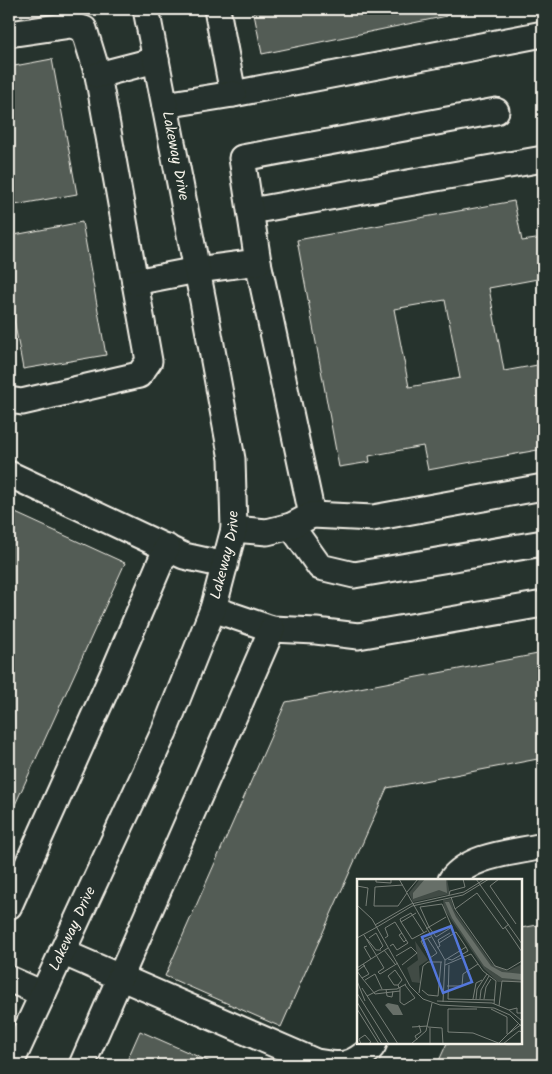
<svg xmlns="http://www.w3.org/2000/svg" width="552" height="1074" font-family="Kalam,sans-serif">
  <rect width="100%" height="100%" fill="#26332d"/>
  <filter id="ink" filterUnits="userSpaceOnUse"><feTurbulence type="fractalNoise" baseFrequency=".02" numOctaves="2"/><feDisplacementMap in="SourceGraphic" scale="10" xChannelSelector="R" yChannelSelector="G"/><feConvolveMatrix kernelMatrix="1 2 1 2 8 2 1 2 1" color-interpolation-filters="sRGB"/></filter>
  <g filter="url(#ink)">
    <path fill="#525c55" stroke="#f4f1e8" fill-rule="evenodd" d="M253,9h194v7l-185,38z
      M52,59l25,135 -68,12v-139z
      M514,201l8,40 21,-3v40l-54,10 15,83 39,-7v85l-115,21 -5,-24 -54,10 1,6 -31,5 -42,-227zM445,300l15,78 -51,9 -15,-78z
      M82,222l24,133 -83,14 -14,-77v-56z
      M9,510l116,53 -116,255z
      M543,653v105l-156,30 -106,239 -116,-51 121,-274z
      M543,924v141h-106l10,-22h74v-115z
      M140,1031l77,34h-92z"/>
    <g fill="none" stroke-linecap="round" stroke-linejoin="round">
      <defs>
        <g id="minor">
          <path d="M217,9l16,85 310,-60"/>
          <path d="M9,34l62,-9 13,4 14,46 51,286 -10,14 -117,27 -13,-2"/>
          <path d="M98,75l58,-15"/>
          <path d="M165,105l68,-11"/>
          <path d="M251,211l292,-52"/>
          <path d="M258,262l54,253"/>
          <path d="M135,282l62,-12 61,-8 -16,-104 254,-47"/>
          <path d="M9,474l175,82 41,9"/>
          <path d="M291,526l29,41 34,8 189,-32"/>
          <path d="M234,529l33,3 24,-6 21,-11 61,3 170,-31"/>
          <path d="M213,609l59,20 44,2 42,5 185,-32"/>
          <path d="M451,880c20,-26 62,-27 92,-34"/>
          <path d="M9,906l103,-230 55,-129"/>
          <path d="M62,952l254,110c21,3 30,6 47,-7 5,-4 9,-6 11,-12"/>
          <path d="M9,979l34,15"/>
          <path id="s1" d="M10,1065l154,-333 49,-123 21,-80 -2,-70 -29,-158 -57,-292"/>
          <path d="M82,1065l190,-436"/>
        </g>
      </defs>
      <use href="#minor" stroke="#f4f1e8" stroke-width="29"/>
      <use href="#minor" stroke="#26332d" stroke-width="25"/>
    </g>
  </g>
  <g text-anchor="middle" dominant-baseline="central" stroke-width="4" stroke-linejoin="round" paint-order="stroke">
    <g font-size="15" fill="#f4f1e8" stroke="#26332d">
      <text transform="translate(175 156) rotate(79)">Lakeway Drive</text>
      <text stroke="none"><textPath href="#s1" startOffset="555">Lakeway Drive</textPath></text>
      <text stroke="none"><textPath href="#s1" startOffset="150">Lakeway Drive</textPath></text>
    </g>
  </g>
  <g transform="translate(357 879)">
    <rect width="165" height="165" fill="#26332d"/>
    <path d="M63,0h27l3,15 -37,8 -4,-9zM94,20l3,11 38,54 16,7 14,-7v18h-24l-14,-13 -40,-60 -1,-9zM58,62l13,19 -9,6 1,17 -8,-1 -5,-14 11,-8z" fill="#414b45"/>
    <path d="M68,0h21l1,14 -8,-3 -26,9v-6zM88,23h4l7,15 35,49 11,6 20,2v6l-20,-2 -18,-12 -32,-48zM31,124l10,2 5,10h-10l-8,-10z" fill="#676f68"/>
    <path fill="none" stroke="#787f78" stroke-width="1" d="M19,0v3l15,1v-4M42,0l46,81 -2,42M119,0l46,65M142,0l-9,7 26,38M46,6l-28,2 -1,19h24l9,-13M0,7l11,2 -2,18M50,13l11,-13M92,16l1,-4 15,-4 -2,-8M94,18l4,12 22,-16 26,36 6,-5M0,26l15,14 38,67 13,13 17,6 54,3 16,7 12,12M98,30l40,57 12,4 15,-9M59,34l-15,9 11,17 15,-8M44,43l-1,-3 11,-6 13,20M18,46l36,-21 53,-12 21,-13M20,48l35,-21 51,-11 26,-16M148,48l17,25M69,50l3,-2 -9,-20 22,-3 10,23 -16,10 -7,-10 17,-10M45,54l-3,2 5,7 2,-2M7,56l20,33 -6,4 2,2 18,-11M0,59l20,-11M12,59l7,-5 7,13 -3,3M28,59l3,-2 -3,-8 10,-6 13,21 -11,7 -4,-6 -3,2M10,60l9,11h5M71,60l9,14 -7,5 -9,-17 10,-4M82,64l17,-11 10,15 -21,13M10,67l-3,1 7,12M80,69l3,-2 -2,-6 12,-7M27,71l11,14M39,77l15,-9 6,6 -15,12M91,80l4,1 16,-9 -2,-4M6,85l6,10 -7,4 13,16 25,-3M88,86l26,-11 12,17 13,10 -2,23M92,86l-1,34 47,1M0,89l31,-20M5,99l-5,-7 8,-6M8,101l10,-6 7,15M0,102l8,20M41,106h-4l-6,-9 7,-6 7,10 -4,5 1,3M90,107h15l1,-12 15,-10M43,108v15l4,3 11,-7 -10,-13M5,109l36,56M29,110l1,7 5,1 1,-6M65,111l6,5 10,1 3,-34M0,114l32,51M62,114l4,-27 5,-4h14M10,117l12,-6 18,-1 9,-5M116,120l3,-16 6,-3M119,120l1,-10 10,-15M123,120l1,-9 8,-14M127,120l2,-12 5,-8M80,122l55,2 17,7 13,11M0,123l25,42M142,127l3,-25 20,1M0,130l22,35M120,130h-29v23l25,1 28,11M134,130l16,8v17M152,131l8,-2v5h5M55,148l16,-1M71,148l14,1 1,16M151,155l14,-10M60,161l-2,-4 6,-4 -2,-7M4,165l-2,-5 6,-4 6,7 -3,2M54,165l15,-13 6,-28M73,165v-16M141,165l21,-21M146,165l16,-13 3,1"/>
    <path fill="#5377dc" fill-opacity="0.15" stroke="#5377dc" stroke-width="2.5" d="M94,47l21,56 -29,11 -21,-56z"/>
    <rect width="165" height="165" fill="none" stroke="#f4f1e8" stroke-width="2.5"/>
  </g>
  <rect width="552" height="1074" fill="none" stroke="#26332d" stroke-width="30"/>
  <rect x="15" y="15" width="522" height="1044" fill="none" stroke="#f4f1e8" stroke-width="2" filter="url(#ink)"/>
</svg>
